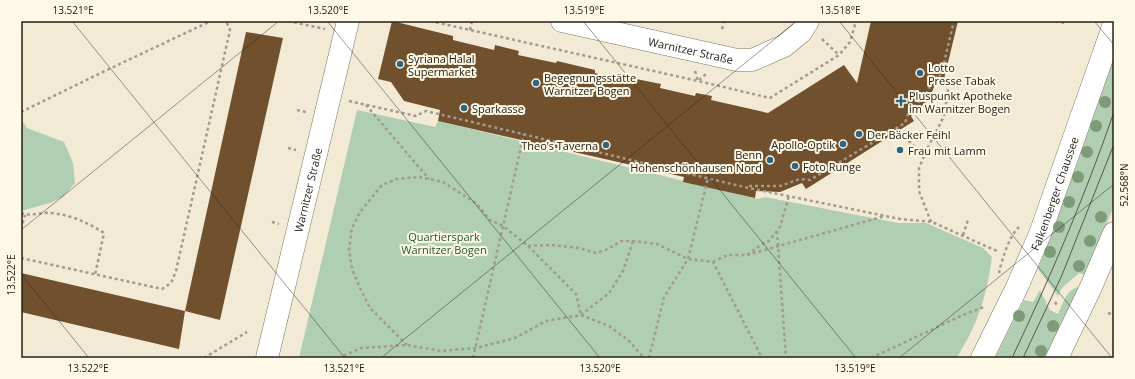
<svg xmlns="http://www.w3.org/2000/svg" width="1135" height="379" font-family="'Open Sans',sans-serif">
  <rect width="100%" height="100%" fill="#f3ead5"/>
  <path fill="#afceb2" d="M1114,55v151l-29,69 -6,-2 -17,15 -4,8 -20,-27 39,-105z
    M357,110l78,17 3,-6 320,78 7,-2 133,26h28l57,25 9,9c-3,21 -7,42 -15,61 -5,14 -13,27 -20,40h-658z
    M21,119l6,9 37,14 9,21 2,20 -12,14 -13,6 -29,8z
    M1078,287l1,1 -33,70h-51l29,-58 9,2 7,-12 10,20 8,4c5,-10 8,-24 20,-27z"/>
  <path fill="#71502e" d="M392,21l61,15v4l41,10 1,-5 24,6 -1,4 38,8 1,-2 38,9v3l40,10 1,-4 25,5 -1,4 35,8 1,-3 16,3 -1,4 57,13 76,-48 13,18 14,-62h87l-14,58 -6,-2 -9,22 -18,17 3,5 -108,68 -4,-6 -22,9 -24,-1 -1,7 -72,-16 1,-5 -246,-56 2,-11 -36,-9 -13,-19 -13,-3z
    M246,32l37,6 -63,282 -35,-9z
    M21,273l164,38 -6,38 -158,-37z"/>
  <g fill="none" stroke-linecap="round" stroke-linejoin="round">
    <defs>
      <g id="minor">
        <path id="s1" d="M562,21l175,39h15l32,-14 17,-14 7,-11"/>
        <path id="s2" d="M267,358l81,-337"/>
      </g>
      <g id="major">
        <path id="s3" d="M982,358l35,-71 23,-53 74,-210"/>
        <path d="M1057,358l34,-71 23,-54"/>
      </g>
    </defs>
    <use href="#minor" stroke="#7e7663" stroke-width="23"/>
    <use href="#major" stroke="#7e7663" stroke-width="23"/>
    <path stroke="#a29b8c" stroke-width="2.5" stroke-dasharray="3 3" stroke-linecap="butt" d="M288,21l37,8
      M430,21l268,60 8,-7
      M1056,21l8,2
      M722,29l2,-8
      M470,30l2,-9
      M822,39l17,16
      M695,71l3,10 72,17 69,-43 11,-13 6,-21
      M349,101l67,15 10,-5 318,76 156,32 32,3 67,30
      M366,105l63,74
      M297,110l9,2
      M21,112l86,-42 104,-49
      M896,128l28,28
      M288,148l8,2
      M749,186h31l20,-7 10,1 95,-57 4,-12 17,-16 5,-11 11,-13 12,-50
      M21,213c9,4 19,-1 28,0 20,1 38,9 55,20l-9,42
      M272,222l7,2
      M931,222l-12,-31v-23l9,-21 8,-15 8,-16 4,-24 -1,-7 -8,-10
      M21,229l4,-14
      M777,231l9,127
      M963,235l5,-15
      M528,246l23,-1 28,3 17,5 12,-4 13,-8h12l24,3 31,15 25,3 49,96
      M747,255l138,-39
      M21,258l141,31 9,-6 5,-12 54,-241 -4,-9
      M713,262l14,-7h20l15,-11 7,-3 11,-14 9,-31
      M999,273c3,-14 10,-37 20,-46
      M1055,302l2,3 1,-2
      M1108,313l6,2
      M581,315l28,11 20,15 15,17
      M407,345l-37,-37 -10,-20 -8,-19 -3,-20 3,-21 8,-16 22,-27 15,-6 22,-2 24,5 34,22 13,16 13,6 25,20 48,48 5,21
      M204,358l43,-26
      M338,358l23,-10 46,-3 34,6 35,-3 39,-10 31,-17 35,-6 28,-22 14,-22 10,-30
      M473,358l51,-224
      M649,358l15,-61 24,-38 20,-81
      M871,358l92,-43 21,-8"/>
    <use href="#minor" stroke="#fff" stroke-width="22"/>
    <use href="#major" stroke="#fff" stroke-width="22"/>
    <path stroke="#5a554a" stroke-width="1" d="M1012,358c38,-80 73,-162 102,-246
      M1023,358l39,-83 52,-131"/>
  </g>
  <g fill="#7e9a78">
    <circle cx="1105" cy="102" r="6"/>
    <circle cx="1096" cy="126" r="6"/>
    <circle cx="1087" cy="152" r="6"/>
    <circle cx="1078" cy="177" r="6"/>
    <circle cx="1069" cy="202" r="6"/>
    <circle cx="1101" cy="217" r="6"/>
    <circle cx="1059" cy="227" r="6"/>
    <circle cx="1090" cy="241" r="6"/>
    <circle cx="1050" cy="252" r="6"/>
    <circle cx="1079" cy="266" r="6"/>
    <circle cx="1019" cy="316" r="6"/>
    <circle cx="1053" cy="326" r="6"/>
    <circle cx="1041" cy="351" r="6"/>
  </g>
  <path fill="none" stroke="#242119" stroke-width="1" stroke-opacity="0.45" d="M72,21l273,337M327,21l273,337M583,21l273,337M839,21l273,337M1094,21l20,24M21,230l258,-209M21,274l68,84M381,358l416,-337M899,358l215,-174"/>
  <g fill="#2d647f" stroke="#fef8e6" stroke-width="1.5">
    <circle cx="400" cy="64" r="4"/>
    <circle cx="920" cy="73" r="4"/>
    <circle cx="536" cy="83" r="4"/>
    <path d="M899 95h4v4h4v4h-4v4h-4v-4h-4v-4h4z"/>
    <circle cx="464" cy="108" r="4"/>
    <circle cx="859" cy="134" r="4"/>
    <circle cx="843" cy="144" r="4"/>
    <circle cx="606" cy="145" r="4"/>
    <circle cx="900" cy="150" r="4"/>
    <circle cx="770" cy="160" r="4"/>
    <circle cx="795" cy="166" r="4"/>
  </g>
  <g text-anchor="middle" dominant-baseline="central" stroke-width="4" stroke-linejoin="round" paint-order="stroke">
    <g font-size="11" fill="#242119" stroke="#fef8e6">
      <text stroke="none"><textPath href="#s1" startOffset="132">Warnitzer Straße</textPath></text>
      <text stroke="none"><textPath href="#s2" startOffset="173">Warnitzer Straße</textPath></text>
      <text stroke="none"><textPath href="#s3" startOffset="180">Falkenberger Chaussee</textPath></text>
    </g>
    <g font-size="11" fill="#242119" stroke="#fef8e6" text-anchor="start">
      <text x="408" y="58">Syriana Halal<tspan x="408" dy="13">Supermarket</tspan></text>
      <text x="928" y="67">Lotto<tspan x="928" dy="13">Presse Tabak</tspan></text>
      <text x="544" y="77">Begegnungsstätte<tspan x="544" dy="13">Warnitzer Bogen</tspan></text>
      <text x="909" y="95">Pluspunkt Apotheke<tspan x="909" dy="13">im Warnitzer Bogen</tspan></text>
      <text x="472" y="108">Sparkasse</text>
      <text x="867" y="134">Der Bäcker Feihl</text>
      <text x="835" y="144" text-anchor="end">Apollo-Optik</text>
      <text x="598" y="145" text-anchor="end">Theo’s Taverna</text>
      <text x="908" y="150">Frau mit Lamm</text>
      <text x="762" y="154" text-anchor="end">Benn<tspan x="762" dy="13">Hohenschönhausen Nord</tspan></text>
      <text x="803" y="166">Foto Runge</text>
    </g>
    <g font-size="11" fill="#1e592b" stroke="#fef8e6">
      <text x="444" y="236">Quartierspark<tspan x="444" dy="13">Warnitzer Bogen</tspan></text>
    </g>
  </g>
  <rect width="1135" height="379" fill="none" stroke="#fef8e6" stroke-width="44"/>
  <rect x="22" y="22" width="1091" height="335" fill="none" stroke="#242119" stroke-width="1.5"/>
  <g font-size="10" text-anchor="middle" fill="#242119">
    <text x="73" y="14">13.521°E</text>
    <text x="328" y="14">13.520°E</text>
    <text x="584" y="14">13.519°E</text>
    <text x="840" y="14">13.518°E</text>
    <text transform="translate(1124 185) rotate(-90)" y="4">52.568°N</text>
    <text transform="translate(11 275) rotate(-90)" y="4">13.522°E</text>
    <text x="88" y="372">13.522°E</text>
    <text x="344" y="372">13.521°E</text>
    <text x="600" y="372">13.520°E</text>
    <text x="855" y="372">13.519°E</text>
  </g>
</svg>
